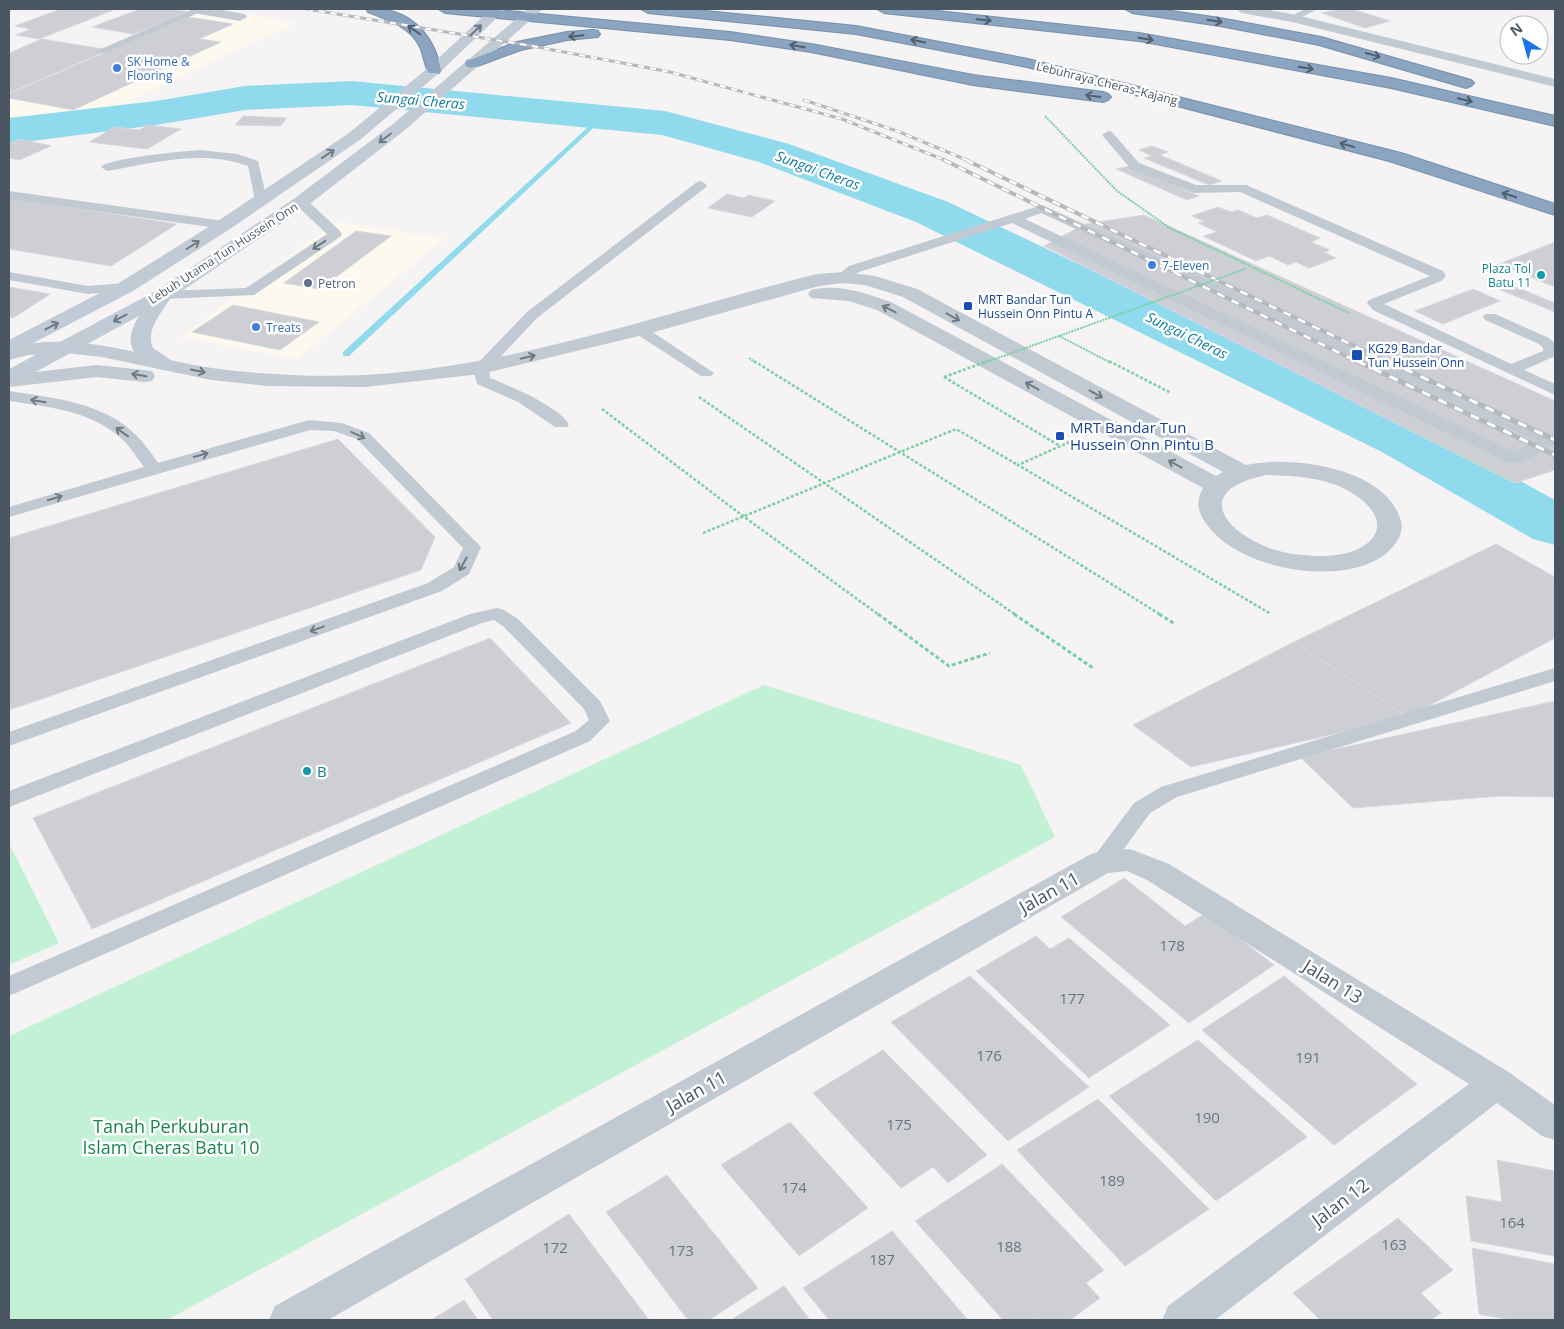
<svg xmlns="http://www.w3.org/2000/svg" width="1564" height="1329" font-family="'Open Sans',sans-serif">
  <rect width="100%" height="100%" fill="#f5f3f3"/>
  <path fill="#fdf9ef" d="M207,9h10l79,14 -189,88 -98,6v-25z
    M336,222l109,16 -148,121 -116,-22z"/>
  <path fill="#c3f1d5" d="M764,685l257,80 34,72 -888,483h-158v-284z
    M9,843l50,100 -50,22z"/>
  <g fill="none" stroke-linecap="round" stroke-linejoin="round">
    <path fill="#90daee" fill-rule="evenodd" d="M600,116l5,1 -256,239h-6v-4z"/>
    <path fill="#90daee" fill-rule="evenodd" d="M352,81l313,30 124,33 159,58 476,226 131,72v45l-22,-6 -151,-87 -466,-230 -157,-60 -97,-27 -310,-30 -107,5 -89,15 -147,19v-26l147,-17 89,-15z"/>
  </g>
  <path fill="#cdcfd5" stroke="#d7d9de" d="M61,9h55l-77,30 -23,-4 15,-6 -16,-3z
    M140,9h31l18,3 -56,22 -41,-7z
    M1340,9h12l38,12 -25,7 -43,-15z
    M188,17l45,7 -34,15 22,3 -148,68 -64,-12v-4z
    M42,39l67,11 -100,43v-40z
    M243,116l44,2 -7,8 -45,-1z
    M148,125l33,4 -34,20 -58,-7 26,-15 24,3z
    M20,139l31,7 -32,14 -10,-2v-14z
    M1152,146l16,6 -8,3 62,26 -13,4 -65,-27 8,-2 -13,-6z
    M1129,166l70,30 -12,4 -71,-31z
    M727,194l17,4 4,-3 27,6 -23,16 -44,-9z
    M9,198l168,26 -66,42 -102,-17z
    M1218,207l13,5 7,-2 19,8 10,-3 53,23 -9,4 19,8 -6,2 12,6 -27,10 -13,-6 -8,3 -19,-9 -13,5 -53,-25 14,-4 -19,-9 6,-2 -13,-5z
    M1144,215l411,186v69l-40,13 -471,-237 41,-22z
    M356,231l35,5 -71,53 -36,-6z
    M1555,242v45l-56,-23z
    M1499,280l56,23v9l-67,-27z
    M9,287l41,7 -37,24 -4,-1z
    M1473,289l27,12 -57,23 -28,-13z
    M233,305l86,17 -39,28 -88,-18z
    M338,439l97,98 -14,33 -412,140v-172z
    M1496,544l59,33v61l-147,79 -114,-75z
    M490,638l81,85 -479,206 -59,-111z
    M1294,642l114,75 -217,50 -58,-42z
    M1555,701v96l-55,-1 -147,12 -53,-51z
    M1124,878l61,48 21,-13 68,52 -85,58 -128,-106z
    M1036,936l14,13 19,-11 101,87 -81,53 -113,-107z
    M970,976l119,111 -81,54 -117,-119z
    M1284,976l133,108 -83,61 -132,-115z
    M1198,1040l109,97 -91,64 -107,-105z
    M883,1050l104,105 -39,28 -15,-16 -32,21 -88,-95z
    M1098,1099l111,110 -84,57 -108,-116z
    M790,1122l78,86 -69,48 -78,-91z
    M1497,1160l58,11v85l-84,-15 -5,-45 36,6z
    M1002,1164l102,106 -18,13 14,15 -30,22h-29l-2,-2 -4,2h-32l-88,-99z
    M667,1175l91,113 -49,32h-21l-82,-108z
    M569,1214l80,106h-156l-28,-41z
    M1398,1218l55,52 -32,23 20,20 -10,7h-111l-27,-27z
    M892,1231l76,89h-139l-26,-32z
    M1472,1248l83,16v56h-45l-31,-6z
    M784,1286l26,34h-79z
    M464,1300l14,20h-47z"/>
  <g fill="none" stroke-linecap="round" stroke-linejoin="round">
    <defs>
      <path id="motorway" d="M366,9c41,-3 67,23 75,61l-2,3h-10c-5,-7 -5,-18 -9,-26 -9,-20 -33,-28 -52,-35z
        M438,9h48l244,23 81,12 162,31 130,17 5,2 3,3 -3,3 -5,2 -130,-17 -162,-33 -81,-12 -285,-27z
        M641,9h45l170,17 172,33 373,94 154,51v11l-166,-54 -362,-94 -171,-33 -208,-21z
        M877,9h42l220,24 252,45 164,38v10l-164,-38 -252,-47 -255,-28z
        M1125,9h33l62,9 101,19 150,43 3,3 -3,3 -5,2 -147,-43 -99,-19 -88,-13z
        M593,30l5,1 2,3 -2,3 -31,3 -46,10 -49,18 -5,-1 -2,-3 2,-3 50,-19 50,-10z"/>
    </defs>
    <use href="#motorway" stroke="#7690ad" stroke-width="2"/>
    <path stroke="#7ad0a6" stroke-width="2" stroke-dasharray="2 1" stroke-linecap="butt" d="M1045,116l72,75 53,37 179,85
      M1059,336l52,27
      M749,358l7,5"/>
    <path stroke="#7ad0a6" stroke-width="2.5" stroke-dasharray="3 2" stroke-linecap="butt" d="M754,361l407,254
      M1109,361l62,32
      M944,377l116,69
      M699,397l317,218
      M602,409l141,107 136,99
      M1074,440l-56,25 253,149
      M703,533l253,-104 62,36"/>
    <path stroke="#7ad0a6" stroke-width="3" stroke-dasharray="4 2.5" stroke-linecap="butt" d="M878,614l71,52 41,-13
      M1014,614l79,54
      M1159,614l16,10"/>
    <path fill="#c1cad2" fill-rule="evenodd" d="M194,9l11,1 -100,43h-8l-1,-2z
      M1305,9h13l-22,11h-8l-1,-2z
      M1108,131l4,1 27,31 57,22h50l197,86 3,5 -5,5 -57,23 127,60 32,-13v-3l-4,-4 -54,-24 -2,-3 2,-3h10l54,24 6,5v13l-31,14 31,14v11l-182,-85 -6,-7 2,-3 61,-24 -190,-84 -46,1 -63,-24 -29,-34z
      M200,150l37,4 21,7 9,39 -1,3 -5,1 -6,-4 -7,-34c-46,-17 -94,-3 -141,5l-6,-4c8,-9 84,-16 99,-17z
      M701,181l6,4 -2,3 -168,130 -48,51 1,9c22,9 66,27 79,46l-2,3h-12l-37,-25 -41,-18 -4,-16 54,-56 170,-130z
      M9,191l215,30 7,4 -7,4 -215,-30z
      M301,198l5,1 34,32 2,3 -2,3 -86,58 -91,4 -5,-1 -2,-3 2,-3 5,-1 83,-3 81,-54 -31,-29 -1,-3z
      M1042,205l513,232v7l-34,19h-12l-497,-240 -153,49 -11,7h-10l-2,-3 13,-10zM1041,213l495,228 -21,11 -490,-233z
      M9,272l79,14 38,-3 5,1 2,3 -2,3 -5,1 -38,3 -79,-14z
      M640,326l5,1 69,46 -3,3h-10l-66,-43 -2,-3 2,-3z
      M9,391c44,7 95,11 128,45 8,8 15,18 21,27l151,-43 33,3 27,10 112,114 -12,27 -27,17 -433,155v-14l419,-149 26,-16 9,-19 -106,-109 -23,-8 -24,-1 -301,87v-10l135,-40c-6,-8 -12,-17 -18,-24 -31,-32 -76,-36 -117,-42z
      M497,608l7,2 14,9 82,82 10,20 -20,20 -581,255v-20l567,-245 13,-11 -5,-11 -80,-82 -10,-7 -12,3 -473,184v-16l461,-177z
      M1555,668v13l-378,116 -27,16 -40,55 -8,2 -8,-2 -4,-6 44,-59 27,-16z"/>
    <path fill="#c1cad2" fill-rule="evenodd" d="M187,9h29l29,5 2,3 -7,4 -46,-8z
      M1235,9h28l29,5 263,65v8l-263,-65 -50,-9z
      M843,272l32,4 42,13 329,176c44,-10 137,2 154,53 6,15 -5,29 -17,38 -45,31 -143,13 -175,-30 -10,-12 -13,-24 -5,-38l-326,-178 -28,-9 -38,-3 -3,-4 3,-4c27,-7 54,3 80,12l325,174 7,-4 -320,-175 -38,-12 -22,-2 -24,3 -172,48 -166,40 -116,13 -98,-1 -56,-6 -109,-23 -37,-4 -37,2 -19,5v-12c69,-19 136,10 203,20 50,7 104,9 153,7 156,-9 302,-64 452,-101zM1267,475c26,1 54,2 78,14 58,31 30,67 -24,67 -16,0 -33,-2 -49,-7 -52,-19 -78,-60 -5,-74z
      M97,365l47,5 8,1 3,5 -3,5 -8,1 -47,-5 -88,10v-12z
      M1130,849l39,15 341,209 45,32v35l-13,-4 -45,-33 -282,217h-53l6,-14 301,-222 -322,-204 -20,-9 -19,2 -780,447h-59l6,-14 816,-452 11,-3z"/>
    <path fill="#c1cbd6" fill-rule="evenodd" d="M491,9h15l-67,64 -78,66 -131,90 -97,62 -117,61 -7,2v-14l110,-57 99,-62 131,-88 80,-66z
      M528,9h15l-138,121 -98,76 -137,93c-9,14 -25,32 -17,49l18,12 4,4 -4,4c-9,3 -14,1 -23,-4 -22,-13 -21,-28 -9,-48l-122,66 -8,1v-14l147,-78 139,-93 98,-74z"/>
    <use href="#motorway" fill="#8ba5c1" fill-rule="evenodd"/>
    <defs>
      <path id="rail-far2" d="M307,9l225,37 138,26 172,47 105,42
        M804,100l93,31 72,30"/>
      <path id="rail-far1" d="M944,160l416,203
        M966,160l424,203"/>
      <path id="rail" d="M1357,361l198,94
        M1388,361l167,79"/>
    </defs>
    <use href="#rail-far2" stroke="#b5b8bd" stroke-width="3"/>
    <use href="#rail-far1" stroke="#b5b8bd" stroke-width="4"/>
    <use href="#rail" stroke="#b5b8bd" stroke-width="5"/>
    <use href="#rail-far2" stroke="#fff" stroke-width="2" stroke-dasharray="6" stroke-linecap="butt"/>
    <use href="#rail-far1" stroke="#fff" stroke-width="2.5" stroke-dasharray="8" stroke-linecap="butt"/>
    <use href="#rail" stroke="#fff" stroke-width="3" stroke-dasharray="9" stroke-linecap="butt"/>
    <path stroke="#7ad0a6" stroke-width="2" stroke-dasharray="2 1" stroke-linecap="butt" d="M984,363l261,-94"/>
    <path stroke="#7ad0a6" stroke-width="2.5" stroke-dasharray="3 2" stroke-linecap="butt" d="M944,377l44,-16"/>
  </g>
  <defs><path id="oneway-shaft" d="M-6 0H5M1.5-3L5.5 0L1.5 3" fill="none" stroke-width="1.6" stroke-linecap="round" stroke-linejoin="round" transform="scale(1.25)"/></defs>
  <g stroke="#505e6b">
    <use href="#oneway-shaft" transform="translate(984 20) rotate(6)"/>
    <use href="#oneway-shaft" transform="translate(1215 21) rotate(9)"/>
    <use href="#oneway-shaft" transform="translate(414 30) rotate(-145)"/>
    <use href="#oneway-shaft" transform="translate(576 36) rotate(174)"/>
    <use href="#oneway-shaft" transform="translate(1146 39) rotate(10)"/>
    <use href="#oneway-shaft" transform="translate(918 41) rotate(-169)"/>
    <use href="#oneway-shaft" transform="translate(797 46) rotate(-171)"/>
    <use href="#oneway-shaft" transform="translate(1373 55) rotate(15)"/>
    <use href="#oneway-shaft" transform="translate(1306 68) rotate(10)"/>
    <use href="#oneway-shaft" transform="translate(1093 96) rotate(-172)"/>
    <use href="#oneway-shaft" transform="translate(1465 100) rotate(13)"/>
    <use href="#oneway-shaft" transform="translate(1347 145) rotate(-165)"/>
    <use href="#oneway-shaft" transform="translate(1509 195) rotate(-162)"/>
  </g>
  <g stroke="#6e7984">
    <use href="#oneway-shaft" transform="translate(476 30) rotate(-44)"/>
    <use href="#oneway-shaft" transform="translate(385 138) rotate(143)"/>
    <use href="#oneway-shaft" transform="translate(328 154) rotate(-34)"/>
    <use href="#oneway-shaft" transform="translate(193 245) rotate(-32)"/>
    <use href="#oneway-shaft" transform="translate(120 318) rotate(152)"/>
    <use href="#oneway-shaft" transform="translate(52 326) rotate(-27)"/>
  </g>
  <g stroke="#6e7983">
    <use href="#oneway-shaft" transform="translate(319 245) rotate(146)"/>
    <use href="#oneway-shaft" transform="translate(889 309) rotate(-153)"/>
    <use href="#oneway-shaft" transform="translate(953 317) rotate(29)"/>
    <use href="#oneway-shaft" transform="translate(528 357) rotate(-13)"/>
    <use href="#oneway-shaft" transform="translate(198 371) rotate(12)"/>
    <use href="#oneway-shaft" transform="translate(139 375) rotate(-170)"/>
    <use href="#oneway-shaft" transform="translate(1032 386) rotate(-151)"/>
    <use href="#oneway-shaft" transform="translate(1096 394) rotate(29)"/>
    <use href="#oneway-shaft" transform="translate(38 401) rotate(-171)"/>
    <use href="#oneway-shaft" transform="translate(122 432) rotate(-144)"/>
    <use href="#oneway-shaft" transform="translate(358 435) rotate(25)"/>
    <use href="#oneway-shaft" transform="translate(201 455) rotate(-16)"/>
    <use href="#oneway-shaft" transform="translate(1175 464) rotate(-151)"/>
    <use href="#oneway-shaft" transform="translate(55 498) rotate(-17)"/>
    <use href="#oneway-shaft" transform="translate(463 564) rotate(119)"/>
    <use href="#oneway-shaft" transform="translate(317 629) rotate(160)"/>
  </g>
  <g fill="#3f7fe0" stroke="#fff" stroke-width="2">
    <circle cx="117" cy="68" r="5"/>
    <circle cx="1152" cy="265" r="5"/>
    <circle cx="256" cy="327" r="5"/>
  </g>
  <g fill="#0f9aa8" stroke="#fff" stroke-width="2">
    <circle cx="1541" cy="275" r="5"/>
    <circle cx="307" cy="771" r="5"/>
  </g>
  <circle fill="#5c6f8a" stroke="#fff" stroke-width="2" cx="308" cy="283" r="5"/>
  <g fill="#1a4fb4" stroke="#fff" stroke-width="2">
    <rect x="963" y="301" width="10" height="10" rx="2.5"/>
    <rect x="1351" y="349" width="12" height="12" rx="2.5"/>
    <rect x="1055" y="431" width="10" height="10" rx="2.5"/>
  </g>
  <g text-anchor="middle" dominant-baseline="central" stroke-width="5" stroke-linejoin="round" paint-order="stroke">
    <g font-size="12" fill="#366cbe" stroke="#fff" text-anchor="start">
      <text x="127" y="61">SK Home &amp;<tspan x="127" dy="14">Flooring</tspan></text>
      <text x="1162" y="265">7-Eleven</text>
      <text x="266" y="327">Treats</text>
    </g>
    <g font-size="12" fill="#4a5661" stroke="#fff">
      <text transform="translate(1107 83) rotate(14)">Lebuhraya Cheras–Kajang</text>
      <text transform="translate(223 253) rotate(-33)">Lebuh Utama Tun Hussein Onn</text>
    </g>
    <g font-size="12" fill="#0d838f" stroke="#fff" text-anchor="end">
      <text x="1531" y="268">Plaza Tol<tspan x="1531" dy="14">Batu 11</tspan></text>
    </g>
    <g font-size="12" fill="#4e5e75" stroke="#fff" text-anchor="start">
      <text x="318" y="283">Petron</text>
    </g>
    <g font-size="12" fill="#164399" stroke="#fff" text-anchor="start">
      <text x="978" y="299">MRT Bandar Tun<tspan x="978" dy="14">Hussein Onn Pintu A</tspan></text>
      <text x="1368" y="348">KG29 Bandar<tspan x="1368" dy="14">Tun Hussein Onn</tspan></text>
    </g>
    <g font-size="14" font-style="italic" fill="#0c7c9b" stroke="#fff">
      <text transform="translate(421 100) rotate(5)">Sungai Cheras</text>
      <text transform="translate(818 170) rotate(20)">Sungai Cheras</text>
      <text transform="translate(1187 335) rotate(26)">Sungai Cheras</text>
    </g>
    <g font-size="15" fill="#164399" stroke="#fff" text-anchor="start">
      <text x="1070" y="427">MRT Bandar Tun<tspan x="1070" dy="17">Hussein Onn Pintu B</tspan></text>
    </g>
    <g font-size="15" fill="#0d838f" stroke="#fff" text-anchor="start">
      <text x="317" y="771">B</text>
    </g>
    <g font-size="15" fill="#6b747e">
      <text x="1172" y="945">178</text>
      <text x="1072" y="998">177</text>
      <text x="989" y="1055">176</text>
      <text x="1308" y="1057">191</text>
      <text x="1207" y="1117">190</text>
      <text x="899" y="1124">175</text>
      <text x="1112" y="1180">189</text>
      <text x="794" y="1187">174</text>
      <text x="1512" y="1222">164</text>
      <text x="1394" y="1244">163</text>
      <text x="1009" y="1246">188</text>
      <text x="555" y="1247">172</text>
      <text x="681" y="1250">173</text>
      <text x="882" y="1259">187</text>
    </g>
    <g font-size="18" fill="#4a5661" stroke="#fff">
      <text transform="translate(1049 892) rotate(-29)">Jalan 11</text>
      <text transform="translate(1333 981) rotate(32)">Jalan 13</text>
      <text transform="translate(696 1091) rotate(-29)">Jalan 11</text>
      <text transform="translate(1340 1202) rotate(-37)">Jalan 12</text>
    </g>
    <g font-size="18" fill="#17864f" stroke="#fff">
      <text x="171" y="1126">Tanah Perkuburan<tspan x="171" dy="21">Islam Cheras Batu 10</tspan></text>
    </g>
  </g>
  <rect width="1564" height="1329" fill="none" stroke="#4a5661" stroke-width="20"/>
  <g transform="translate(1524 40) rotate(323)"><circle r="24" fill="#ffffff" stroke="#b7bbc0"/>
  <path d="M0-4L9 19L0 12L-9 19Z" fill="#1a73e8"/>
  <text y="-8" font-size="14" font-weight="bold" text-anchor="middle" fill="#4a5661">N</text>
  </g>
</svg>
